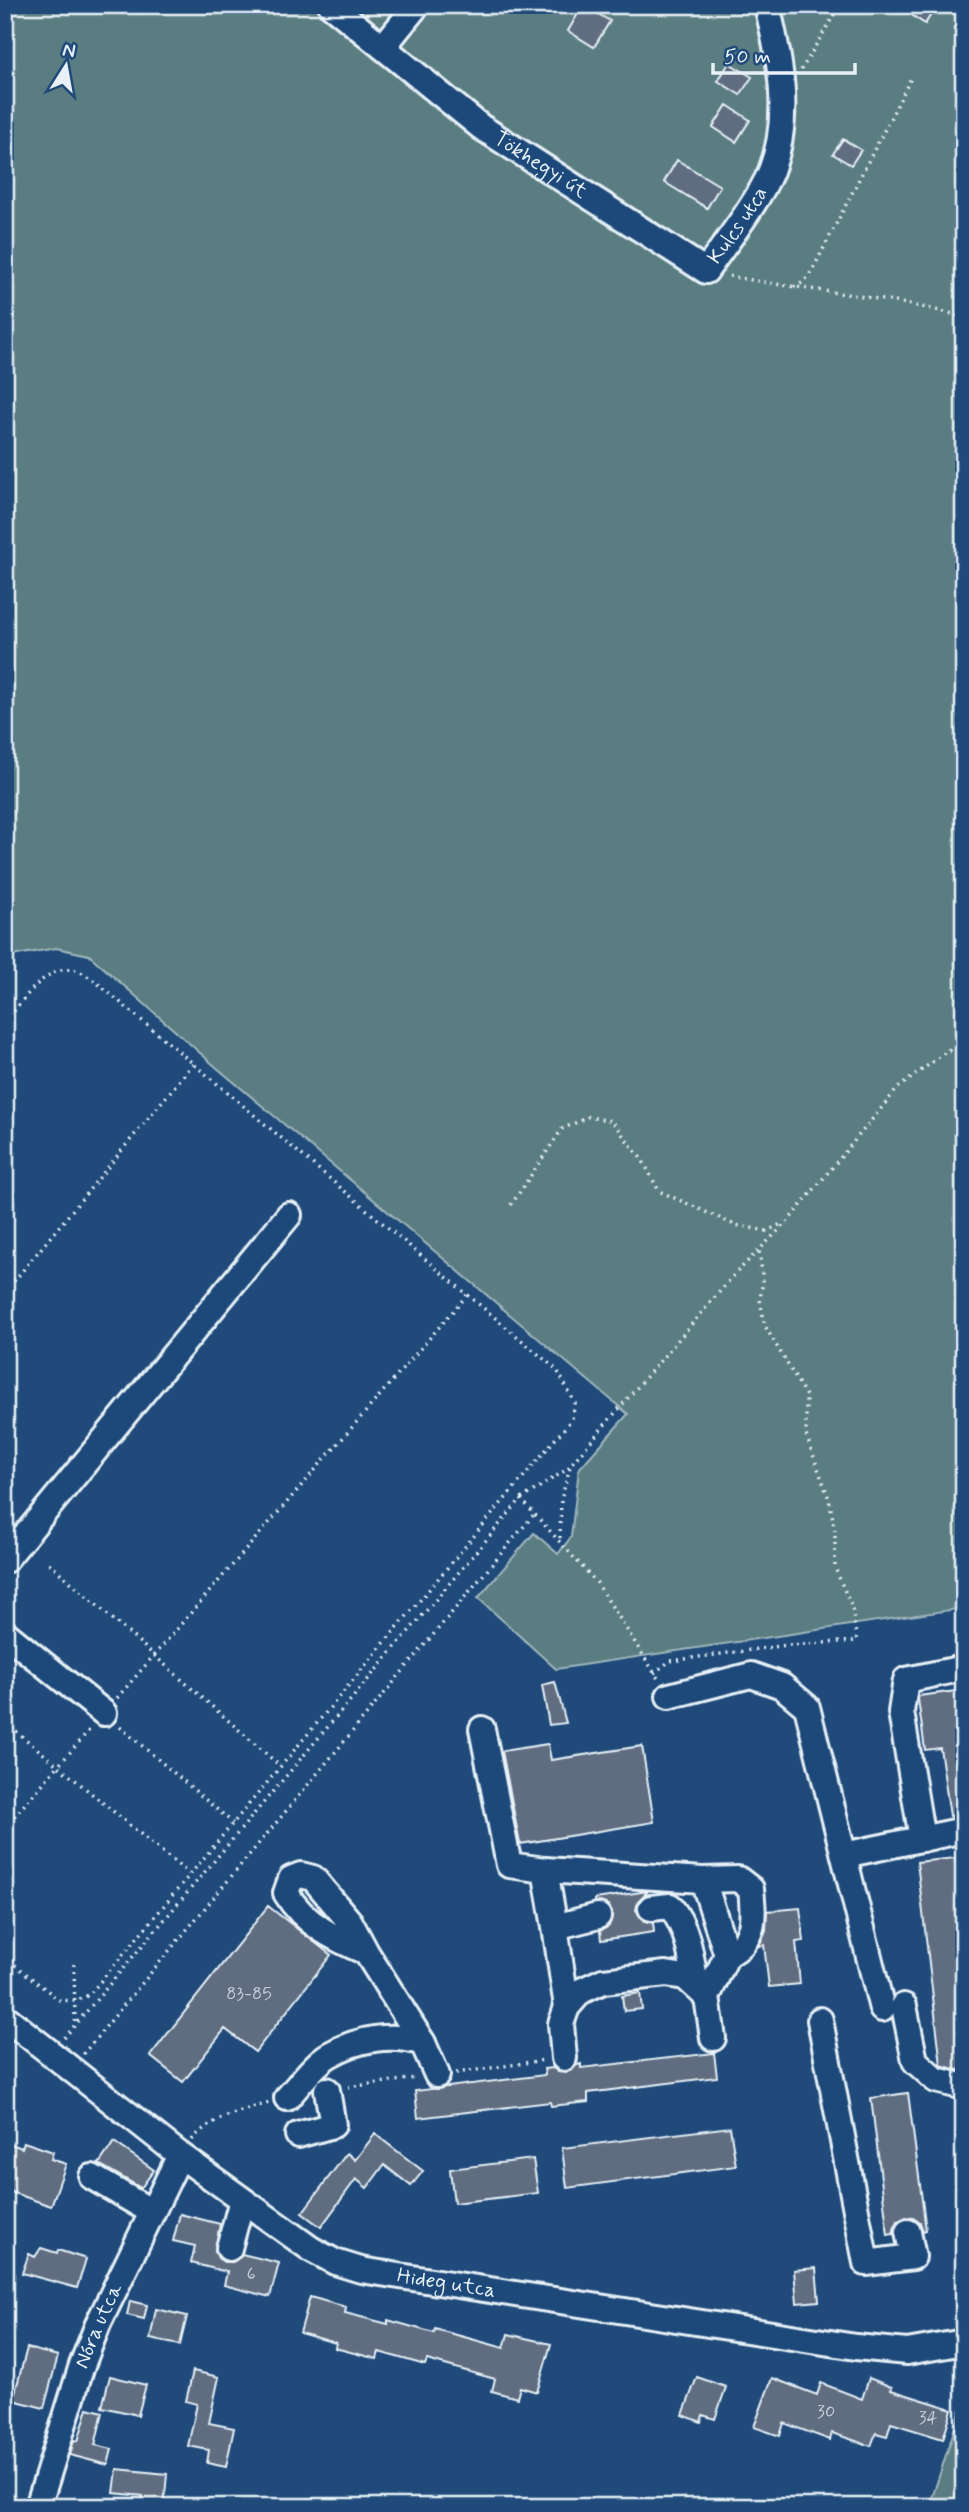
<svg xmlns="http://www.w3.org/2000/svg" width="969" height="2512" font-family="Mynerve,sans-serif">
  <rect width="100%" height="100%" fill="#1f4a7a"/>
  <filter id="ink" filterUnits="userSpaceOnUse"><feTurbulence type="fractalNoise" baseFrequency=".0143" numOctaves="2"/><feDisplacementMap in="SourceGraphic" scale="14" xChannelSelector="R" yChannelSelector="G"/><feConvolveMatrix kernelMatrix="1 2 1 2 8 2 1 2 1" color-interpolation-filters="sRGB"/></filter>
  <g filter="url(#ink)">
    <path fill="#5a7d82" stroke="#a1b7bd" stroke-width="2" d="M5,5h959v1603l-408,61 -78,-71 56,-65 24,21 13,-17 8,-68 49,-55 -412,-347 -127,-112 -33,-7 -44,8 -7,8z
      M964,2400v107h-21l-12,-6z"/>
    <path fill="#606d80" stroke="#e8f1f8" stroke-width="2" d="M583,5l27,16 -16,26 -26,-16z
      M897,5h40l-12,19z
      M729,63l23,14 -12,18 -22,-14z
      M727,105l23,15 -14,22 -23,-15z
      M843,139l18,11 -10,15 -18,-11z
      M677,160l43,26 -13,22 -43,-26z
      M555,1682l11,41 -17,2 -7,-40z
      M964,1690v125l-14,1 -10,-68 -15,2 -7,-51 1,-3z
      M548,1744l3,16 91,-14 12,76 -134,22 -18,-93z
      M955,1858l9,72v139l-7,1 -16,-5 -24,-203z
      M648,1891l-10,10 -2,9 8,11 9,2 1,9 -53,8 -1,-9 9,-5 3,-13 -4,-8 -13,-3v-3z
      M268,1906l63,49 -76,97 -30,-23 -42,53 -33,-26z
      M800,1908l4,33 -8,1 4,42 -31,3 -5,-42 -5,1 7,-16 1,-19z
      M640,1993l2,16 -18,2 -2,-15z
      M714,2053l3,24 -129,16v9l-37,4 -1,-4 -132,16 -3,-27 130,-16 -1,-6 9,-1 5,4 8,1 11,-8 4,-1v4z
      M908,2093l18,137 -3,1 -3,-8 -7,-5 -7,-1 -8,4 -5,13 -5,1 -17,-137z
      M730,2127l6,39 -169,22 -5,-40z
      M375,2134l48,37 -12,15 -27,-21 -17,23 -11,-9 -35,48 -19,-14 45,-60 8,7z
      M5,2142l17,6 2,-6 29,10 -2,7 15,5 -15,42 -46,-16z
      M114,2142l40,28 -13,18 -42,-24z
      M533,2159l5,34 -84,10 -4,-34z
      M180,2214l40,10 -5,27 3,7 6,4h9l9,-8 37,9 -9,34 -46,-12 3,-13 -36,-9 4,-17 -22,-5z
      M41,2248l16,5 1,-3 28,9 -9,29 -55,-15 7,-19 6,3z
      M816,2268l3,33 -22,2 -3,-33z
      M310,2297l36,10 -1,6 43,11v-4l46,13 1,-4 69,19 4,-14 43,10 -14,48 -17,-5 -3,11 -25,-7 3,-12 -68,-19 -2,5 -46,-13 -2,7 -42,-11 1,-5 -36,-10z
      M130,2301l17,4 -3,14 -17,-4z
      M156,2309l31,7 -7,29 -30,-6z
      M27,2348l31,8 -14,52 -31,-8z
      M193,2371l26,6 -10,46 25,5 -8,39 -19,-4 2,-13 -21,-4 9,-42 -11,-3z
      M110,2376l36,9 -8,30 -36,-8z
      M697,2377l29,10 -11,32 -12,-4 -2,7 -18,-7z
      M772,2378l45,17 4,-12 41,16 7,-21 23,9 -1,3 61,19 -9,30 -52,-16 -4,13 -11,-3 -5,13 -39,-13 -2,7 -46,-17 -4,13 -26,-9z
      M88,2408l15,4 -8,33 17,4 -4,16 -38,-10 4,-15 4,1z
      M117,2469l50,5 -3,32 -22,-3 1,-7 -29,-3z"/>
    <g fill="none" stroke-linecap="round" stroke-linejoin="round">
      <defs>
        <g id="minor">
          <path id="s1" d="M331,5l150,122 225,144c20,-29 52,-69 65,-100 21,-54 9,-112 -4,-166"/>
          <path d="M383,47l34,-42"/>
          <path d="M5,1560l284,-345"/>
          <path d="M5,1633l99,80"/>
          <path d="M669,1696l82,-21 31,11 25,21 75,302"/>
          <path d="M482,1729l27,136 36,5 158,10 24,75 -20,42"/>
          <path d="M922,1839l-21,-127 5,-32 58,-12"/>
          <path d="M844,1855l120,-25"/>
          <path d="M545,1870l10,57"/>
          <path d="M703,1880l35,-1 13,10c3,28 5,52 -24,66"/>
          <path d="M651,1908l19,-2c19,24 21,51 26,80"/>
          <path d="M366,1952c-31,-13 -62,-28 -80,-59l5,-14 10,-4 12,3 37,44 16,30 57,91"/>
          <path d="M904,2006l11,55 21,19 28,7"/>
          <path d="M567,2007l-12,-80 43,-11"/>
          <path id="s2" d="M5,2017l175,138 131,94 24,13 26,8 495,77 51,5 57,-10"/>
          <path d="M820,2020l46,243 47,-6 -5,-25"/>
          <path d="M564,2058l-3,-34 6,-17 14,-16 22,-10 63,-7 19,3 22,20 6,41"/>
          <path d="M287,2098c11,-12 28,-35 42,-43 29,-17 63,-22 94,-12l14,32"/>
          <path d="M298,2135l35,-10 -6,-35"/>
          <path d="M92,2177l60,35"/>
          <path d="M229,2248l13,-48"/>
          <path id="s3" d="M38,2507l44,-142 16,-41 82,-169"/>
        </g>
      </defs>
      <use href="#minor" stroke="#e8f1f8" stroke-width="30"/>
      <path stroke="#e8f1f8" stroke-width="3.5" stroke-dasharray="2 5" stroke-linecap="butt" d="M801,70l39,-65
        M729,276c78,15 158,20 235,41
        M794,287l10,-5 8,-11 99,-193
        M5,1022c17,-19 40,-59 70,-52 7,1 14,8 20,11l462,389 18,33 -3,16 -483,576 -14,6 -16,-1 -54,-43
        M948,1050l16,-11
        M511,1205l51,-76 26,-12 24,4 31,40 16,30 76,34 32,6 16,-8
        M5,1292l188,-228
        M521,1499l76,84 62,97
        M560,1538l1,-38 9,-33
        M49,1563l231,203
        M654,1673l16,-12 118,-16 69,-4 -5,-33 -17,-40v-37l-6,-32 -23,-64v-39l-41,-70 -5,-26 3,-20 -4,-30
        M117,1698l350,-403
        M5,1722l184,152
        M120,1727l113,96
        M5,1827l87,-100
        M74,1964l1,58
        M64,2038l457,-539 45,-29 168,-195 54,-54 110,-133 49,-37 17,2
        M83,2054l452,-541
        M456,2073l89,-13
        M348,2087l69,-9
        M192,2140c19,-23 50,-29 77,-37"/>
      <use href="#minor" stroke="#1f4a7a" stroke-width="24"/>
    </g>
  </g>
  <g text-anchor="middle" dominant-baseline="central" stroke-width="5" stroke-linejoin="round" paint-order="stroke">
    <g font-size="18" fill="#c6d0da">
      <text x="249" y="1994">83-85</text>
      <text x="251" y="2274">6</text>
      <text x="826" y="2412">30</text>
      <text x="928" y="2418">34</text>
    </g>
    <g font-size="21" fill="#e8f1f8" stroke="#1f4a7a">
      <text stroke="none"><textPath href="#s1" startOffset="264">Tökhegyi út</textPath></text>
      <text stroke="none"><textPath href="#s1" startOffset="516">Kulcs utca</textPath></text>
      <text stroke="none"><textPath href="#s2" startOffset="525">Hideg utca</textPath></text>
      <text stroke="none"><textPath href="#s3" startOffset="191">Nóra utca</textPath></text>
    </g>
  </g>
  <rect width="969" height="2512" fill="none" stroke="#1f4a7a" stroke-width="28"/>
  <rect x="14" y="14" width="941" height="2484" fill="none" stroke="#e8f1f8" stroke-width="2.5" filter="url(#ink)"/>
  <g transform="translate(66 66) rotate(11)" stroke="#1f4a7a" stroke-width="5" paint-order="stroke">
  <path d="M0-5L12 26L0 18L-12 26Z" fill="#e8f1f8"/>
  <text y="-10" font-size="19" font-weight="bold" text-anchor="middle" fill="#e8f1f8">N</text>
  </g>
  <path d="M713 63v10h142v-10" fill="none" stroke="#e8f1f8" stroke-width="3.5"/>
  <text x="724" y="63" font-size="21" fill="#e8f1f8" stroke="#1f4a7a" stroke-width="5" paint-order="stroke">50 m</text>
</svg>
